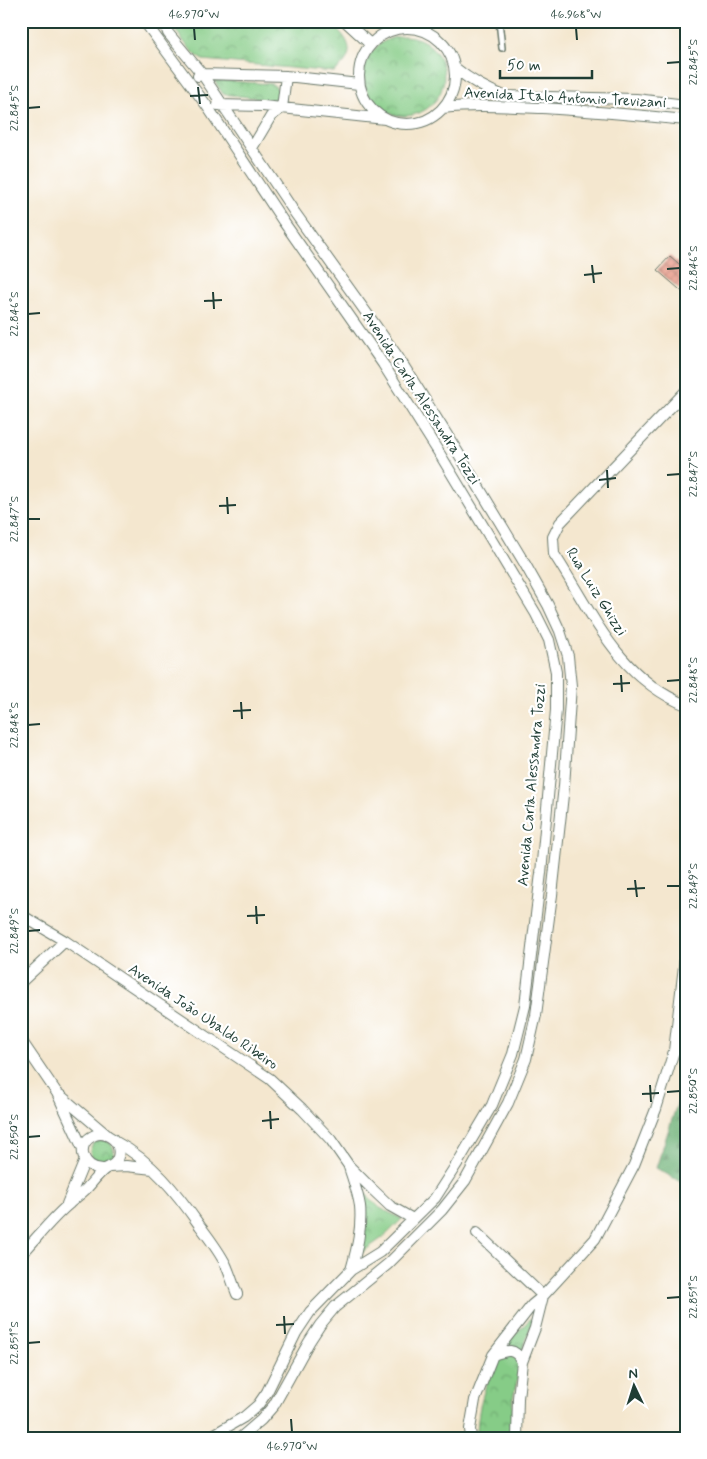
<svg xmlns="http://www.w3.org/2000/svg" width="707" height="1459" font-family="Mynerve,sans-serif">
  <defs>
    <pattern id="forest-firs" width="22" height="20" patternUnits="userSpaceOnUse" patternTransform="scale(1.25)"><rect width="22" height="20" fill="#6cb074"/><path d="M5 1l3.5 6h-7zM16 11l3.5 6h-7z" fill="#589060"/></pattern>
    <pattern id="park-crowns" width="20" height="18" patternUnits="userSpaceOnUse" patternTransform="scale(1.25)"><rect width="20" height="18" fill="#86cc87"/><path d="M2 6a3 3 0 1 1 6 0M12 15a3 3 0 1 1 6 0" fill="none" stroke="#6da76f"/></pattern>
    <pattern id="building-cross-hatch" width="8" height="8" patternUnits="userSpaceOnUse" patternTransform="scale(1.25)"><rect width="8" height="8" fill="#e9a090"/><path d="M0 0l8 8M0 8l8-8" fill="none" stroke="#bc8476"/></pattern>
  </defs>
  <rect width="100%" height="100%" fill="#fff"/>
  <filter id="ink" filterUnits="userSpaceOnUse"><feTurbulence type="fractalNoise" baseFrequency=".02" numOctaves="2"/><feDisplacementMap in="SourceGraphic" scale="10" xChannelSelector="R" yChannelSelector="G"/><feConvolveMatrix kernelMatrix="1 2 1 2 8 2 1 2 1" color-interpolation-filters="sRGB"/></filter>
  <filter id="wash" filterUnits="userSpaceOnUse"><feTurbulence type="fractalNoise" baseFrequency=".0096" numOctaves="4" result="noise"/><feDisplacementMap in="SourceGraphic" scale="20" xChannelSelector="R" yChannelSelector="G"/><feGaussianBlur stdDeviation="1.12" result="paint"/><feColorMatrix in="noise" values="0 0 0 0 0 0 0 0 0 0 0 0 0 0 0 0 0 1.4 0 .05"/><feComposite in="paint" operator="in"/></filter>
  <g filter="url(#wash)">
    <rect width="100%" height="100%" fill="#f4e7cf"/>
    <path fill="url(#forest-firs)" stroke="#467654" d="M686,1077v108l-30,-17z"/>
    <path fill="url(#park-crowns)" stroke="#52845e" d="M171,21h158c18,17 32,31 5,51l-131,-12c-10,-4 -28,-29 -32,-39z
      M364 76a40 40 0 1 1 80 0a40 40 0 1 1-80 0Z
      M214,80l58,4 4,3 3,5 -2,5 -5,3 -49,-6z
      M90 1152a12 12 0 1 1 24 0a12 12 0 1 1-24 0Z
      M366,1194l14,14 22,11 -17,17 -24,17 -1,-3c7,-19 7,-34 3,-55z
      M531,1318l2,2 -12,33 -9,-8h-7z
      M511,1353l10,11 -8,34 -2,40h-34c0,-31 8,-57 24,-83z"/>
    <g id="blocks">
      <path fill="url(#building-cross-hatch)" d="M670,256l16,14v25l-29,-25z"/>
    </g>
  </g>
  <g filter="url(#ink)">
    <use href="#blocks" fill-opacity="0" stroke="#6a786a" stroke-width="1"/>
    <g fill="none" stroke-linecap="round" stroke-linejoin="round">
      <defs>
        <path id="service" d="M499,21l3,27"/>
        <path id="minor" d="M144,21l63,85 76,115 100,143 58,92 95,158 13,26 7,32v38l-15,163 -16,133 -12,48 -21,51 -32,54 -25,39 -55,54 -29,18 -41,42 -14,21 -29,59 -9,13 -14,12 -36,21
          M164,21l4,12 34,41 93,139 103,144 59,94 68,113 23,41 12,26 8,25 3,30 -7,100 -12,109 -16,120 -10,44 -18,44 -43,78 -23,29 -54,54 -53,43 -15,18 -11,17 -35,63 -13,15 -21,18
          M345,21l25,23
          M359 76a48 48 0 1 1 96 0a48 48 0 1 1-96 0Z
          M455,68c16,13 30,21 49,28l132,3 50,6
          M198,76l4,-2 84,2 73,8
          M218,105l45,1 122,13
          M443,108c34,-4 67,-1 100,0 48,3 95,7 143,12
          M252,148l19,-32 11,-8 4,-32
          M686,391l-126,132 -7,14 1,17c38,58 63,123 132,151
          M21,915l44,26 205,138 32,30 29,31 18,26 23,23 18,17 23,13
          M21,982l44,-41
          M21,1040l36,53 26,56
          M674,1051l12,-5
          M60,1095l47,40
          M116,1142c36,19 61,51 84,84 9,12 19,25 26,39 4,9 7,19 11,29
          M110,1167l16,-1 27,3
          M349,1167c4,13 9,26 11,39 2,22 -3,43 -9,64
          M67,1204l18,-44
          M477,1233l66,63
          M21,1255c16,-17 30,-36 48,-51 5,-5 12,-10 17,-15 6,-6 12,-15 19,-20 5,-3 9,-3 12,-9 3,-7 2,-15 -4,-21 -5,-4 -12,-6 -18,-4 -21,8 -13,35 9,34
          M493,1355c14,-5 22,-8 29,7
          M471,1438l-1,-9 5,-29 18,-45 39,-50 11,-9 52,-57 39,-74 22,-56 18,-58 12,-102
          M517,1438l1,-40 4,-36 13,-34 8,-32"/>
      </defs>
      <use href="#service" stroke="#6a786a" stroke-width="8"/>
      <use href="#minor" stroke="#6a786a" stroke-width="12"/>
      <use href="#service" stroke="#fff" stroke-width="5"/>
      <use href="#minor" stroke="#fff" stroke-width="10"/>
    </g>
  </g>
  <path fill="none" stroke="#1f3d34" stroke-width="2" d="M194,28l1,12M576,28l1,12M667,63l13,-1M198,87l2,17M190,96l18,-1M28,108l12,-1M592,265l2,18M667,269l13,-1M584,275l18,-2M213,292l1,17M204,301l18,-1M28,314l12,-1M607,470l1,18M667,475l13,-1M599,480l17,-2M227,497l1,17M219,506l17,-1M28,519h12M621,675l1,17M667,681l13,-1M613,684l17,-1M241,702l1,17M233,711l18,-1M28,725l12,-1M635,880l2,17M667,886h13M627,889l18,-1M256,906l1,18M247,916l18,-1M28,931l12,-1M650,1085l1,17M667,1092l13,-1M642,1094l17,-1M270,1111l1,18M262,1121l17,-2M28,1137l12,-1M667,1298l13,-1M284,1316l1,18M276,1325l18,-1M28,1343l12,-1M291,1419l1,13"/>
  <g text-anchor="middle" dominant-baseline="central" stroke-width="4.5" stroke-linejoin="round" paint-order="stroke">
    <g font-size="15" fill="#1f3d34" stroke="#fff">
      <text transform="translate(565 98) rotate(3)">Avenida Italo Antonio Trevizani</text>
      <text transform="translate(421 398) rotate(57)">Avenida Carla Alessandra Tozzi</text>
      <text transform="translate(596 592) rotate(58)">Rua Luiz Ghizzi</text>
      <text transform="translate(532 785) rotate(-85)">Avenida Carla Alessandra Tozzi</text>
      <text transform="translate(203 1017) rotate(34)">Avenida João Ubaldo Ribeiro</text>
    </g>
  </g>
  <rect width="707" height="1459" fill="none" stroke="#fff" stroke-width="55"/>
  <g transform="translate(634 1386) rotate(356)" stroke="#ffffff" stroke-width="4" paint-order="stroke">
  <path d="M0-4L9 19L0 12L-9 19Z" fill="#1f3d34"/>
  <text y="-8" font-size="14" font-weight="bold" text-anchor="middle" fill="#1f3d34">N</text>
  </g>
  <path d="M500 70v8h92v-8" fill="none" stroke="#1f3d34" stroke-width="2.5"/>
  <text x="507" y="70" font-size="15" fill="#1f3d34" stroke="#ffffff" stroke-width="4" paint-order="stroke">50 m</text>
  <rect x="28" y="28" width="652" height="1404" fill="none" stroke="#1f3d34" stroke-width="2"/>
  <g font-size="12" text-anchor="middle" fill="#1f3d34">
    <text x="194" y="18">46.970°W</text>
    <text x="576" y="18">46.968°W</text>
    <text transform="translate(693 62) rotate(-90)" y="4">22.845°S</text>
    <text transform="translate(14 108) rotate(-90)" y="4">22.845°S</text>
    <text transform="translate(693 268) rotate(-90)" y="4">22.846°S</text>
    <text transform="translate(14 314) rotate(-90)" y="4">22.846°S</text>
    <text transform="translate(693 474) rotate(-90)" y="4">22.847°S</text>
    <text transform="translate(14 519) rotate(-90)" y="4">22.847°S</text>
    <text transform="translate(693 680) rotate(-90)" y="4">22.848°S</text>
    <text transform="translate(14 725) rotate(-90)" y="4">22.848°S</text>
    <text transform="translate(693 886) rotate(-90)" y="4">22.849°S</text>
    <text transform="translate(14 931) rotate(-90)" y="4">22.849°S</text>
    <text transform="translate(693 1091) rotate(-90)" y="4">22.850°S</text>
    <text transform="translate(14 1137) rotate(-90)" y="4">22.850°S</text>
    <text transform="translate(693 1297) rotate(-90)" y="4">22.851°S</text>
    <text transform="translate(14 1343) rotate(-90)" y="4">22.851°S</text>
    <text x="292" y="1450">46.970°W</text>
  </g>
</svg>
